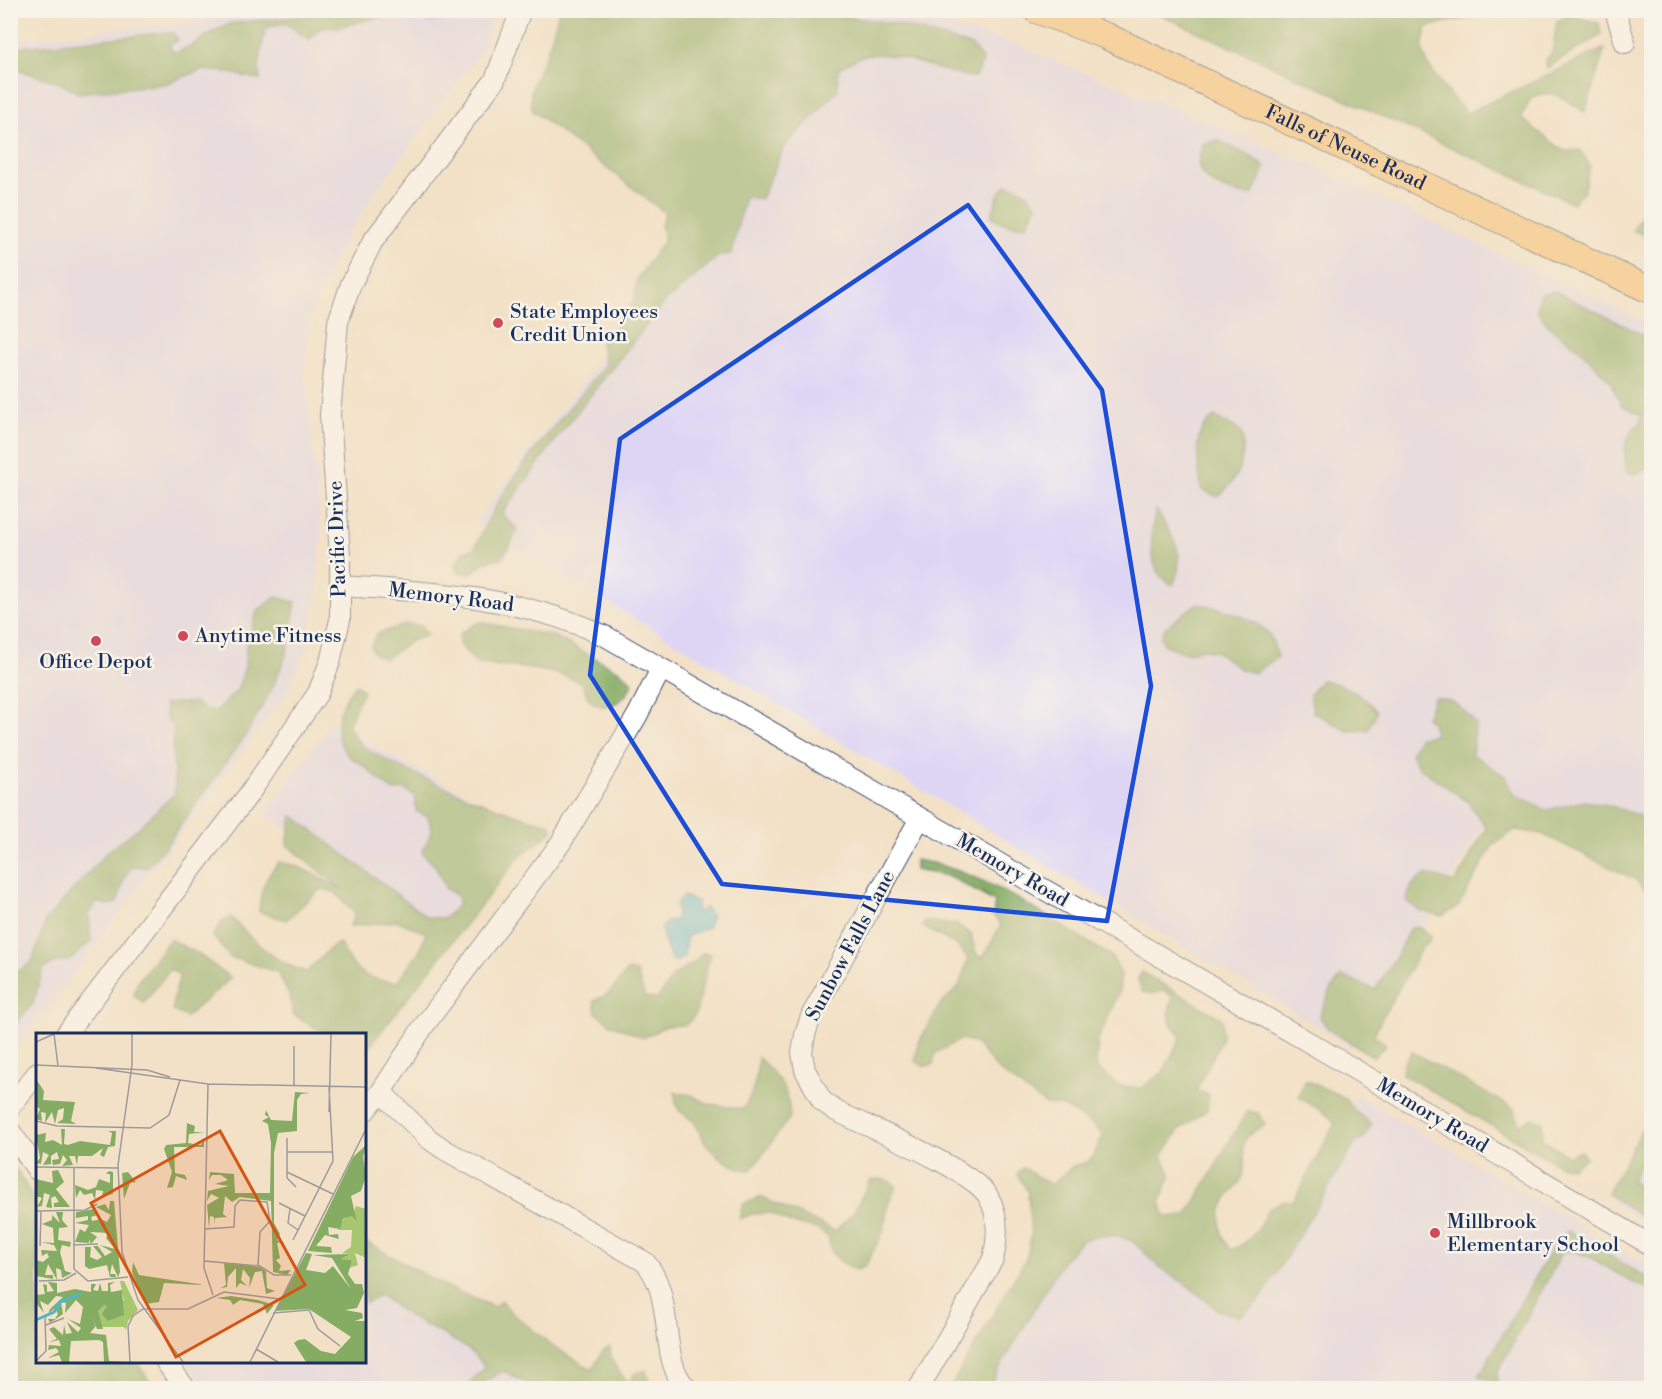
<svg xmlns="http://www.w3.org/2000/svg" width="1662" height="1399" font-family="'Libre Bodoni',serif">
  <rect width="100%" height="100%" fill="#f7f3e8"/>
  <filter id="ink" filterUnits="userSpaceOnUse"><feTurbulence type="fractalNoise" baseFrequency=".0167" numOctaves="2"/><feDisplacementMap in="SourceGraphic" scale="12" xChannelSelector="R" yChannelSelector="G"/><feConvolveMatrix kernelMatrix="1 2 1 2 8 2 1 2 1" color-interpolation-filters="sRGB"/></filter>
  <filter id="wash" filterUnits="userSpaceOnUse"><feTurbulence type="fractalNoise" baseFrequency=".008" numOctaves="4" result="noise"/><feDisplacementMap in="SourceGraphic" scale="24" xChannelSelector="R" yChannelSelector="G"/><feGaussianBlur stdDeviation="1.35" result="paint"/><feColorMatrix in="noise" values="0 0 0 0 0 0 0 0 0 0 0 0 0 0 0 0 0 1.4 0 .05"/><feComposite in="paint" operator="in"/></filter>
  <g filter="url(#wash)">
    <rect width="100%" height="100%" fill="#f3e1c7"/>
    <path fill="#ded5f5" d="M299,11h190l1,11 -6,24 -107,143 -38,59 -27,61 -8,55 18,172 -7,70 -9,43 -20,45 -270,354 -5,2v-1010z
      M864,11h15l126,29 293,119 353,166v555l-151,-85 -146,253 -879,-525z
      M331,724l200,103 -85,110 -181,-124z
      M1357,1095l294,172v121h-690l124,-209 169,95z
      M1651,1128v98l-42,-25z
      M365,1273l212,115h-372l-18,-26h177z"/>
    <path fill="#84ac62" stroke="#506e60" stroke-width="1.5" d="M357,11h104l-19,9 -14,1 -24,-10 -68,17 -15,-1 -11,12c-22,-7 -13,-23 -45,-10l-6,37 1,14 -35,-8 -23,-2 -37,14 -87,9 -23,-12 -44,-13v-20l161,-16 6,7 -9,7 6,7c22,-8 36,-23 57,-30z
      M559,11h251l87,13 75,22 11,15 -8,16c-35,-2 -77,-29 -111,-21 -9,2 -18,9 -26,13v21l-54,57 -23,52 -13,-2 -4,3 -13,54 -11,1 -56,48 -105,132 -57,79 15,15 -5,13 -10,16 -17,4 -17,13 -10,-3 -2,-9 6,-11 13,-4c28,-69 84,-126 130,-183l-4,-23 14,-13 19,-28 3,-22 28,-40 -4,-14 4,-12 -132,-102c-7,-22 4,-34 12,-54 6,-15 10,-31 14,-46z
      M1152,11h333l-3,4c-19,6 -38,5 -56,13 -1,7 -4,17 -3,23 4,18 30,50 44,62l138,-65 -20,64c-21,-13 -30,-25 -54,-14l-10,20 43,33 16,-1 10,15 -7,27 -10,11z
      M1568,15l31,8 2,12 -54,33 -2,-7 7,-8 5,-32z
      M1218,140c14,9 39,17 47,28l-13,27c-16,0 -47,-9 -53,-27 -2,-7 2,-16 3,-24z
      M1006,185c16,1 22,8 31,21l-11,19c-14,2 -22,0 -34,-8l5,-21z
      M1651,188v51l-18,-9 12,-21z
      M1555,291l96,48v129l-17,6 -8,-3c-2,-19 -3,-36 14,-48l1,-8 -20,-10 -11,-24 -34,-35 -26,-18 -13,-17 3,-17z
      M1215,417l26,14c7,24 -3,51 -24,66l-16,-8c-2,-26 -12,-57 14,-72z
      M1156,510c16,26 32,44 17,75 -27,-11 -23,-52 -17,-75z
      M276,597l20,5 -9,50 -14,35 -26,46 -81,113 -20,22 -13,-2c-14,14 -8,21 -17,37l-8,2 -11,-3 -8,13 2,26 -21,19 -15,2 -12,7 -10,35 -22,25v-59h9l12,-8 14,-42 62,-69 30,-23 37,-35c0,-22 -4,-45 -1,-66l-8,-9 -2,-14 31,-2 10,8h12l21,-21 7,-22 1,-21 11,-35z
      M1196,604c18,1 62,15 73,30 4,6 6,16 9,23l-24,16 -14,-4 -23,-17 -13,-3 -18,4 -22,-8 -3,-8 4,-9z
      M479,622l75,14 67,36 12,11c-6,15 -25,32 -42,18 -5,-4 -6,-12 -9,-18 -33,-16 -70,-15 -106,-20l-17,-19 1,-11z
      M408,624l14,2 5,9 -16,6 -26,18 -11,-5 -3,-7 5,-13z
      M1321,680c19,2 45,16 56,32l-9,18 -21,1 -34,-19 -3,-18z
      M356,684l7,6 -15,36c4,6 8,14 14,19 23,19 159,77 188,78l3,8 -34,26 -154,195 -1,-18c-37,0 -39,1 -71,-20l-3,-17 -13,-25 -47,-15 -17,-21 9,-14 9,-5c21,23 45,47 76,55l22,-23 10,-6c16,29 24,37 58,39l22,-30 7,-19 -28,-12 -49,6 6,-13 -20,-22 -14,-3 -35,31 -27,-8c1,-22 6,-34 20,-50l18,4 45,23 -55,-44 5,-30 135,102 18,1 14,-14 -3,-9 -10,-6 -10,-22 -14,-14 10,-23 -4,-13 -12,-6 -1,-15 -11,-7 -10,2c-11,-6 -19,-15 -29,-24 -5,-4 -11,-6 -16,-11 -21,-20 -10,-54 7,-72z
      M1434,697c21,1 29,12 42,27l-4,30 33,22 9,18 32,16 39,-9 23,4 34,12 9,11v69l-15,-17 -94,-46 -27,-4 -22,15 -34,61 -17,10 -22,-5 -14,-10 6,-16 14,-11 29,9 31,-55 -18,-26 -51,-36 -6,-14 9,-15 15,-2 -3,-13 -6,-5z
      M915,860c68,9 138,62 196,96l10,18 -2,18 -21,48 -2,27 21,18 24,3 22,-16 18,-35c-11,-12 -16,-23 -8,-39l-9,-8 -11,4 -11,-2 -4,-13 4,-7 80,47v20l-26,52 13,3 -2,16 -28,20 -17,26 9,19 -11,26 6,16 21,-2 60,-104 11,2 7,12c-35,18 -16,22 -22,50 -1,7 -8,14 -13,19 -14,19 -13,37 1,56 20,-8 29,-22 37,-41l17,-8h9l41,-78c-11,-14 -24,-16 -37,-27l8,-16 38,17 13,16 15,11 -9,15 -7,3 -96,158 -21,17 -21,-7 -35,-28 -20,-12 -31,-29 -14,-5h-22l-14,4 -20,22 -74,126h-38l77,-131 4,-21 -3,-44 -11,-18 6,-6 28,17 22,-19 12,-3 8,-6 10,-22 -14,-13 -27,-16 -16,-1 -47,-34 -23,-27 -14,-5 -27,14 -2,12 -9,1 -9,-5 3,-17 23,-41 18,-16 9,-29 -12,-13 -33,-18 2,-6 32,4 14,9 5,20 7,4 18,-34 -8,-8 2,-14 -46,-26 -34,-6z
      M1417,927l14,8 -1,6 -8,5c-14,31 -35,58 -48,89l12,9 -12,13 -45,-27 -10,-14 13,-28 10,-12 33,14 22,-35 12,-26z
      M170,939l28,15 33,24 -45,39 -13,-6c-2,-14 5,-23 6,-36l-9,-6 -26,34 -10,-8 4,-14z
      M702,953l8,1 -14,60 -10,11 -20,1 -23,12 -32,-14 -15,-11 -2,-12 14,-7 20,-24 9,3 8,24 13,2 15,-23 22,-14z
      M1412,1052l103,57 4,16 13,-7 11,5 -1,17 27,16 12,-5 5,7 -15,10 -12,-3 -157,-91 1,-10z
      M758,1057c21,22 31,29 32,61 -15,16 -24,36 -40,52 -16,-1 -38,-15 -46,-29 -4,-6 -6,-15 -11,-20 -14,-13 -17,-6 -18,-29l16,3 18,9 34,5c11,-16 14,-33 15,-52z
      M1651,1112v32l-20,37 20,13v28l-44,-28z
      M11,1161l26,43 1,158h99l17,26h-143z
      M880,1179l10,2 6,5 -8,18 -5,28 -18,35 -8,3 -16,-8 -9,-9 -4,-16 -11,-8 -27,-6 -20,-10 -17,1 -14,5 4,-15 18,-7 74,34 18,-18 17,-32z
      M1568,1231l83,49v9c-31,-6 -56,-39 -88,-38l-66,122v11l-18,-8 76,-133z
      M364,1241l85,47 45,19 7,-7 12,14 40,32 39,24 10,-18 8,-5c1,16 7,25 20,36l4,-9 12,-4 4,18h-114l-33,-17 -29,17h-10l21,-21c-16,-24 -50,-35 -75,-50 -11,-6 -20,-16 -31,-22l-14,9z"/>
    <path fill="#4fb7cd" stroke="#357396" stroke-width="1.5" d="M684,896l14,6 -2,9 4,1 5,-5 7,9 -5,12 -20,8 -3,20 -6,5 -7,-1 -10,-30 5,-8 11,-3 -1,-16z"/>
  </g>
  <g filter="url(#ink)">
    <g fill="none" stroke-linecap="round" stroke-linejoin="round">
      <defs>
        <path id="minor" d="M1615,10l10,33
          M341,586c94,6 180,10 266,51l710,410 335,199
          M66,1034l183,-240 69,-101 12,-31 10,-42v-66l-10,-139 8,-93 13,-38 22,-43 122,-161 26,-70
          M381,1092l48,47 16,11 200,112c32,36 12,98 42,126
          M10,1107l28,-35
          M364,1112l17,-20 42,-65 137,-183 77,-128 24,-47
          M10,1131l28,40
          M166,1362l19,26
          M919,1388l74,-129c5,-20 6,-44 -5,-63 -17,-27 -118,-68 -152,-85l-14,-10 -17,-31 -3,-17 3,-18 6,-19 109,-198"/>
        <g id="major">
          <path id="s1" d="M1036,10l70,26 546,255"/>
        </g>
      </defs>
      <use href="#minor" stroke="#3b4a6e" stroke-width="22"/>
      <use href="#major" stroke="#3b4a6e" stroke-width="28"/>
      <use href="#minor" stroke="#fff" stroke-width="20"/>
      <use href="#major" stroke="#fabe6e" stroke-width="26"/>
    </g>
  </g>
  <path d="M0 0H1662V1399H0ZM968,205l134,185 49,296 -44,235 -385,-37 -132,-209 30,-236z" fill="#f3e1c7" fill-opacity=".55" fill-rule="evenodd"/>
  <path fill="none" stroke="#1d4ed8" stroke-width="4.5" stroke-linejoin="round" d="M968,205l134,185 49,296 -44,235 -385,-37 -132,-209 30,-236z"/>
  <g fill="#d1495b" stroke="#f7f3e8" stroke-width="2">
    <circle cx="498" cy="323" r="6"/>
    <circle cx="183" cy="636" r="6"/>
    <circle cx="96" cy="641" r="6"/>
    <circle cx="1435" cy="1233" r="6"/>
  </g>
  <g text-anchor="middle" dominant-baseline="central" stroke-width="5" stroke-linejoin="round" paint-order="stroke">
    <g font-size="20" fill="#1b2f5e" stroke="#f7f3e8">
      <text stroke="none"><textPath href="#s1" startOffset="339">Falls of Neuse Road</textPath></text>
      <text transform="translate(338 539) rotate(-92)">Pacific Drive</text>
      <text transform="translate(451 598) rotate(7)">Memory Road</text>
      <text transform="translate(1012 871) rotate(30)">Memory Road</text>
      <text transform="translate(851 946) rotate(-62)">Sunbow Falls Lane</text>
      <text transform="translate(1432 1116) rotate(31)">Memory Road</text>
    </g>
    <g font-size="20" fill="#1b2f5e" stroke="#f7f3e8" text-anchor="start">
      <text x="510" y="312">State Employees<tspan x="510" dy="23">Credit Union</tspan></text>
      <text x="195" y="636">Anytime Fitness</text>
      <text x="96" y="662" text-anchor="middle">Office Depot</text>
      <text x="1447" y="1222">Millbrook<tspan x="1447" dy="23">Elementary School</tspan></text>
    </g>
  </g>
  <g transform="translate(36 1033)">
    <rect width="330" height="330" fill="#f3e1c7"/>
    <path d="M320,173l10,3v49l-11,-5 3,12 -9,3 3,-8 -11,-1 9,-5 -8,-1 9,-6 1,-17h-14l5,-10 9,-5 4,9 -3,-10zM84,248h4l14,29 -10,11 -2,9 -2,-3h-36l-1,-28 37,2z" fill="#a6c770"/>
    <path d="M0,46l8,12 -1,9 32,2 -4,19 5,3 -19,-1 6,-4 1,-11 -6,2 -3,14 -3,-12 -7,11 1,-10 -5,-1 1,9 -6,-2 4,-10 -4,-3zM259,59l15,1 -9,1 -4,6v31l-19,2 -4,20v70l6,11 -3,6 4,2 -4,1 3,15 -4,2 5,6 -2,5 12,-1 -4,5 -14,-3 -2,-71 -31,-4 -8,5 -7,-6 -2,18 4,3 -12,1 -1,6v-7l-4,-1 -1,12 -2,-23 12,-7 -8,-4 -4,7 1,-10 21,-5 -14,-2 13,-4 -7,-5h-9l-3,5 1,-8 24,2 1,19h35l1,-50 -3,-19 -6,-3 7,-4 -4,-2 1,-5 5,10 21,1zM151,90l8,3 -1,6h11l-16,2 -1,9 13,2 3,-7v9h-30l1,26 10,2 2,5 -11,-4 -3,11 -6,1 5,-16 -8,-23 2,-4 20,-2zM25,96h4l-1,15 4,1 12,-4 30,4 2,-12 -4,-2h8l-1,15 -7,1 -4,10 -4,-2 3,-7 -11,8h-14l-1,9 -2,-9h-6l4,9 -11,1 5,-6 -4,-5 -3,9 -7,1 -1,-5 7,-1 -2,-7 -6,4v8l-8,1 6,-10 -6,-3 -2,12 -5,-1 4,-5 -4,-23 10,-2 -1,9 8,-2 9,5zM330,112l-3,12 3,19 -5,15 -10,5 6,27 -5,-7 -9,3 -3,10 -12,-2 1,8 9,-1 1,5 -14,-4 -9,11 15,1 1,6 -24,-2 45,-94zM22,137l6,12 -8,7 14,18h-16v-4l5,-1 -4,-6 -4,2 1,10 -6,-1 4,-12 -6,-2 -2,13 -5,1 5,-9 -6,-2v-17l17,4 -1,-12zM73,138l4,1v22l-11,2 1,-5 -7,-1 -1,10 -3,-7 -8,2 -4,-5 -4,8 -1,-13 13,5 8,-3 3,-8 11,4v-9h-4zM92,139l8,10 -6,1 -6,16 -2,-26zM74,168h4l6,71 -2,5 -6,-13 -2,10h5l1,3h-6l-3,-12 -18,4 -4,-3v-19h6l-1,10 7,3 5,-3 -9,-11h5l7,10 7,-4 -12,-7 15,4 -9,-11 3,-5 -19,-1 7,5 -6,7 -2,-5v4l-14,-1 5,-13 5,3 4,-7 -14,-2 13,-3v-4l-12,2v-6l18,-3 3,6 -6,2 1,4 9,-2 6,3 4,-7 -15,-8 9,-3 4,6zM20,179h7l-1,8 6,7 -9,1 -1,12 13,2 -1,5 -8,-2 -2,7 5,19 7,2 -10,5 -1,-8 -5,-2 1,12 -9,-16 -3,11h8v4l-17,-3v-16l7,2 6,-5 -2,-4 -5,3 -1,-6 16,1 -3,-6 -13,-3 13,1 -1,-15 -11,-4 10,-4v-5l8,8zM270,220l6,1 -6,16 19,3 8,-7 18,23 -19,-31 -19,-3 37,-1 -9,5 11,1 -4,14 7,10h7l2,9 -7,15 -12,2 17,3 1,5 -8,3h11v41h-60l-12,-19 4,-3 7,-1 16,12 14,3 16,-17 -42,-28 -34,2zM97,229l6,13 66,10 -41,-2 -5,19 -13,2 -14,-32zM188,230l36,4 6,4 1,17 8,3 -9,3 -4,-23 -7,1 -6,16 1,-10 -7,-9 -2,11 6,6 -7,-3 -4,5v-20l-8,9 -1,10 -6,1 5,-3zM12,249l9,1v10l18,-4 16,3v-8h5l-3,6 5,1 2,-8 2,8h6v-8l7,-1 -5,3 1,7 11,-2 2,25 -16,6 -6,-7 5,-8 -3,-1 -6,6 5,18h-6l-4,-12 2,10 -5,6 16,2 3,26 17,1h-22l-1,-20 -4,-2 -28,1 -2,21h-7l-3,-7 -11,3 11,-6 -3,-4 -8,2 1,-5 12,1 -2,-6 -10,2 8,-3 -8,-10 5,-2 9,8 1,-10 2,9 6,-1 -5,-11 11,10 3,-4 -13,-9 12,5 3,-17 -7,-7 -11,13 1,-10 -5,-1 2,12 -13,9 -2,-4h7l3,-5 -3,-6 -7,6 2,-5 13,-12 -7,-1 -8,9 -8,-4 4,12 -8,-10v-8l9,-1 -2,-10 4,1v7l7,-1zM195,263l27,4 16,5 -7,9 -4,-10 -23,-4 -7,5 -3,-5 -14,-2z" fill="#84ac62"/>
    <path fill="none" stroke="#4fb7cd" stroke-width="3" d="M0,287l18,-8 6,-10 21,-8"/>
    <path fill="none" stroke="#9d9a9d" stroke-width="1.5" d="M18,1l4,32M96,1v31l-14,100 4,87 16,48 45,62M0,9l18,-8M0,32l111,5 23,7M60,35l112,16 158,3M172,51l-4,184 9,27M258,53v-40M293,79l2,-78M0,88l21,5 93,2 19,-13 11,-35M251,105v40l9,9M251,119h46M0,134l82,1M38,135v101l14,12 40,-4M251,139l46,22M243,170l26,13M254,176l-2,14 10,7M0,178l49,-1 12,-6M169,196l29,-2 1,-21 5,-6 27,2 3,19 -10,11 -2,33M257,207l40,-79 -4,-74M37,212l25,-1M4,213l1,-35M168,228l56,5 14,9h17M3,248l25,-1 12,-7M237,280l36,-3 9,19 22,17M10,292l18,-7M220,316l22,13M0,328l10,-10 -1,-35M94,329l-2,-36 5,-10 10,-7h45l36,-17 55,7M214,329l116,-233"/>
    <path fill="#d45514" fill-opacity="0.15" stroke="#d45514" stroke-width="3" d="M184,98l85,154 -129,72 -85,-154z"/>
    <rect width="330" height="330" fill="none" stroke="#1b2f5e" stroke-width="3"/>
  </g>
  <rect width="1662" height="1399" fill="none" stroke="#f7f3e8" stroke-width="36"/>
</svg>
